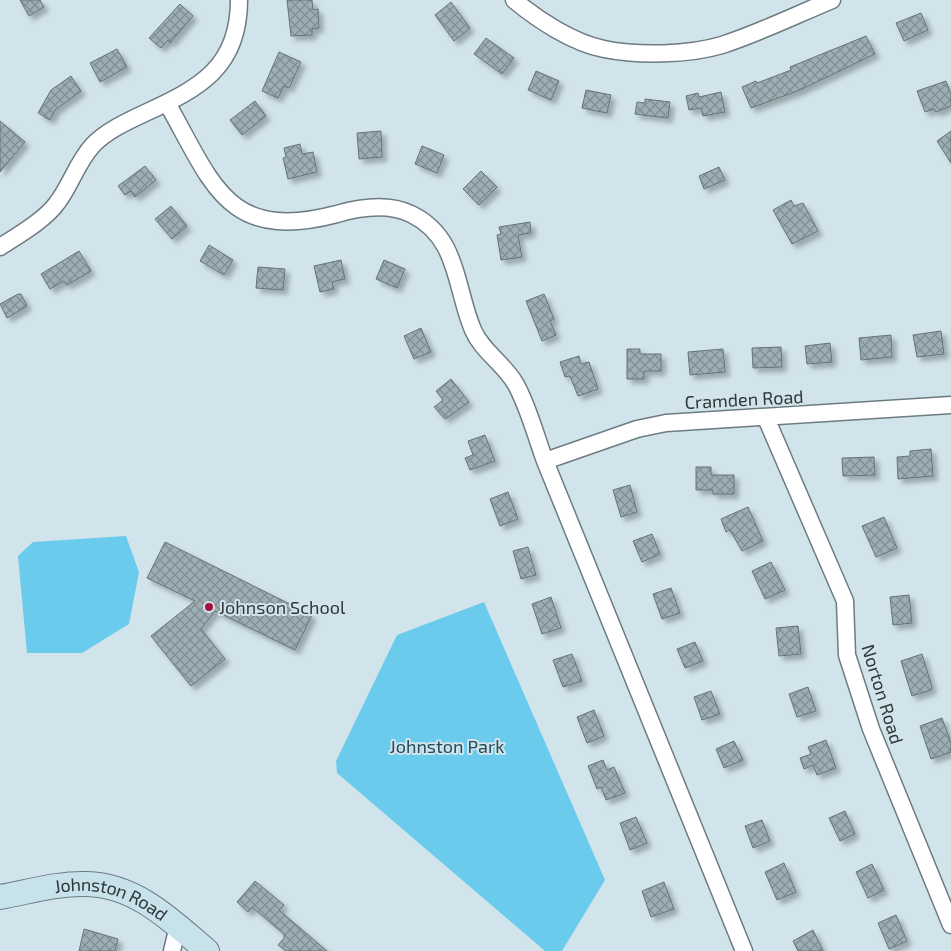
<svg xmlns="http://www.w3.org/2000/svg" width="951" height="951" font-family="'Exo 2',sans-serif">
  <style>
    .park { fill: #6bcbec }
    .building { fill: url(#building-cross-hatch); stroke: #647379; filter: url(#shadow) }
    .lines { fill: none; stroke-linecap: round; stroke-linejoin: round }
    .street-casing { stroke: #6c7c82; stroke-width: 19 }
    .secondary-casing { stroke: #6c7c82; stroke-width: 26 }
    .street { stroke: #fff; stroke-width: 16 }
    .secondary { stroke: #c7e2eb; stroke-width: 24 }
    .poi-dot { fill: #a7103d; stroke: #d2e4eb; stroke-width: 2 }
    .labels { text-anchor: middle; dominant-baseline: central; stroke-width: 4; stroke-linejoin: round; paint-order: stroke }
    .street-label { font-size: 18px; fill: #2f3638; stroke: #d2e4eb }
    .poi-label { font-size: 18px; fill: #2f3638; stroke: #d2e4eb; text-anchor: start }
    .park-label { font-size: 18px; fill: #204b59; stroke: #d2e4eb }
  </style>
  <defs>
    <pattern id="building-cross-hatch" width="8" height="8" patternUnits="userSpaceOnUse" patternTransform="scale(1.25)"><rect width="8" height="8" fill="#9cadb3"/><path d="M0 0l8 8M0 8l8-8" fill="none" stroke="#808e93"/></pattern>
    <filter id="shadow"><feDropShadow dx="4.5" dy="4.5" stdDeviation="2.5" flood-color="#0004"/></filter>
  </defs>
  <rect width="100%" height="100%" fill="#d2e4eb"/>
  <path class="park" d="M 126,536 L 139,572 L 129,624 L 82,653 L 27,653 L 18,556 L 33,542 Z
    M 484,602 L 605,880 L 562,951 L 545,951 L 337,773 L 336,761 L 397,635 Z"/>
  <path class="building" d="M 20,0 L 40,0 L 44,7 L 29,16 Z
    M 287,0 L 312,0 L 313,10 L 318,9 L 319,28 L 312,29 L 312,35 L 291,36 Z
    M 451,2 L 470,28 L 454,41 L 435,15 Z
    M 180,4 L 193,16 L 170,43 L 168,40 L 161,48 L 149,38 Z
    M 921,13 L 928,30 L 904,41 L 896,23 Z
    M 866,36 L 875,54 L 800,90 L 751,108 L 742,87 L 756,81 L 757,83 L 791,70 L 790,67 Z
    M 486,38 L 514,58 L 502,74 L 474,54 Z
    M 117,49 L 127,67 L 100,82 L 90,63 Z
    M 279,52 L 301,62 L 289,88 L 284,86 L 278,98 L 262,91 Z
    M 536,71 L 559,81 L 551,100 L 528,90 Z
    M 71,76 L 81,91 L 55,110 L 50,120 L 38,113 L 51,90 Z
    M 946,81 L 951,95 L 951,106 L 936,112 L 934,109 L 925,112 L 917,91 Z
    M 586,90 L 611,95 L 607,113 L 582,108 Z
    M 721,92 L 725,112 L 703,116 L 701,108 L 689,110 L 686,96 L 698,93 L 699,97 Z
    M 645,99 L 670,102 L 668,118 L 635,114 L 637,102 L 645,103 Z
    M 255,101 L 266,116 L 242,135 L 230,120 Z
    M 0,121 L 25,142 L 0,172 Z
    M 381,131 L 382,157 L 359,159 L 357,133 Z
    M 951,131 L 951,163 L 937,141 Z
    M 300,144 L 302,154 L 313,152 L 317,172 L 288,179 L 283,158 L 286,157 L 284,148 Z
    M 422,146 L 444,155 L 437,173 L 415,164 Z
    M 145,166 L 156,180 L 135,197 L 131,191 L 125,195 L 118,186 Z
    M 719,167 L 725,180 L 704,189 L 699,176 Z
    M 481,171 L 497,187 L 479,205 L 463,189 Z
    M 791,200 L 794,206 L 803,203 L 818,231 L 792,244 L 773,210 Z
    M 171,206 L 187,226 L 172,239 L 155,219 Z
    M 530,222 L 531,233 L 518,235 L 522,257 L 501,260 L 497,235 L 501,234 L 499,227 Z
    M 209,245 L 233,260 L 224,275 L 200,261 Z
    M 79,251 L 91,271 L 67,285 L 64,281 L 50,289 L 41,274 Z
    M 341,260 L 345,279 L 332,282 L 334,289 L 320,292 L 314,266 Z
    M 384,260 L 405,269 L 397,288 L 376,279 Z
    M 258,267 L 285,269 L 283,290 L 256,288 Z
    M 18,294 L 21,294 L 27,306 L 7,318 L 0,304 Z
    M 544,294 L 554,319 L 550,321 L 556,335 L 542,341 L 526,301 Z
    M 421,328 L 431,352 L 414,359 L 404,336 Z
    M 941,331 L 944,354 L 917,357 L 913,335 Z
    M 891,335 L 892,357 L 861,360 L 859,338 Z
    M 830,343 L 832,362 L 807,364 L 805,346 Z
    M 781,347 L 782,367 L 753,368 L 752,348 Z
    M 627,349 L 640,349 L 640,354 L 661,354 L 661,371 L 644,371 L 644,379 L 627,379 Z
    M 723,349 L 725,372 L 690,375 L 688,352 Z
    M 579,356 L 581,364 L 589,362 L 598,389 L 578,396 L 570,376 L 565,377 L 560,362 Z
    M 451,379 L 469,402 L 445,419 L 434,407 L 443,400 L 436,391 Z
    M 485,435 L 495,461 L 470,470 L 465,458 L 473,455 L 468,441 Z
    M 931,449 L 933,476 L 898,479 L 897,457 L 910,456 L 910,451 Z
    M 874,457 L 875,475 L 843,476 L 842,458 Z
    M 696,467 L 711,467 L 711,475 L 734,475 L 734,494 L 713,494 L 713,490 L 696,490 Z
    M 630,485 L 637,512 L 621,517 L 613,490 Z
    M 508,492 L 518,519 L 500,526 L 490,499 Z
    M 748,507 L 763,541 L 742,551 L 730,530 L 726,532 L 721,519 Z
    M 884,517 L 897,548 L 876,557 L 862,526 Z
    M 652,534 L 660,554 L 642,562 L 633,541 Z
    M 165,542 L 312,615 L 295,650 L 215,611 L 201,629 L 225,659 L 191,686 L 151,636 L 195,601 L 147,578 Z
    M 528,547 L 536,575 L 521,579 L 513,551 Z
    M 771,562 L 785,590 L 765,599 L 752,571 Z
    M 671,588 L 680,613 L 662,619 L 653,594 Z
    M 909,595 L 912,623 L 893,625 L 890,597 Z
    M 551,597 L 561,628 L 542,634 L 532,604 Z
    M 798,626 L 801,654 L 779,656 L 776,628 Z
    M 695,642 L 703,661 L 685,668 L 677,649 Z
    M 572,654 L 582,681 L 563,687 L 553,660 Z
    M 922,654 L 932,687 L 931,690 L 912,696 L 901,661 Z
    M 808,687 L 816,711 L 797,717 L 789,694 Z
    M 711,691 L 720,714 L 702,720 L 694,697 Z
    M 594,710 L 604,736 L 587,743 L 577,717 Z
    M 942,718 L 951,743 L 951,752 L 931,759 L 920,726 Z
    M 826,740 L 836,768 L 817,775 L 813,765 L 804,769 L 800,758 L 811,754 L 808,747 Z
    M 734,741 L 743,760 L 724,768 L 716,749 Z
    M 603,760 L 607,770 L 614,767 L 625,793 L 606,800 L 601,787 L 597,789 L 588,766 Z
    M 845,811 L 855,834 L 840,841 L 829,818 Z
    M 636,817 L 647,843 L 630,850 L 620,823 Z
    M 762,820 L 770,841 L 753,848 L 745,826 Z
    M 784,863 L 796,892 L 777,900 L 765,872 Z
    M 872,864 L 884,890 L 868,898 L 856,872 Z
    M 255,881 L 284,905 L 279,910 L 327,951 L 286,951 L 278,945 L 284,938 L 284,934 L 252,907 L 248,912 L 237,902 Z
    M 664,882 L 674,909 L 651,917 L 642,891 Z
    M 896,915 L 907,941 L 889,949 L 878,923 Z
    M 84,929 L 118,939 L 115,951 L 79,951 Z
    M 813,930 L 823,951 L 798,951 L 793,941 Z"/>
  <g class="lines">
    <defs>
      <path id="street" d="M 514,0 C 538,20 573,43 604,49 C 638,56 689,55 722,45 C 759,33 796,15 832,0
        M 167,103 C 213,184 227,243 337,214 C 361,207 388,203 411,214 C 459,237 455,288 473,330 C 482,351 504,364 515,383 C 528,405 536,437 545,461 L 744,951
        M 0,247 C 17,236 45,220 57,203 C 71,185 77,162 93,145 C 106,131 128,121 145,113 C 200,88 239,67 239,0
        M 766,418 L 845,601 L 847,655 L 871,729 L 951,925
        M 545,461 L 637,429 L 666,423 L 951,405
        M 172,951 L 178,926"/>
      <g id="secondary">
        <path id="s1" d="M 0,897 C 28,892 58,883 87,884 C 136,885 172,921 207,951"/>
      </g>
    </defs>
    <use href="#street" class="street-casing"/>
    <use href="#secondary" class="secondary-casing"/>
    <use href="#street" class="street"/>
    <use href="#secondary" class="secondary"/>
  </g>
  <circle class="poi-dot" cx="209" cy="607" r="5"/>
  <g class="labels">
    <g class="street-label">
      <text transform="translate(744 399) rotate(-3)">Cramden Road</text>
      <text transform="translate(883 694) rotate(73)">Norton Road</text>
      <text stroke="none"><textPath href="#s1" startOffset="115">Johnston Road</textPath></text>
    </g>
    <g class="poi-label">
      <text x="219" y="607">Johnson School</text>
    </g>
    <g class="park-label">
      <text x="447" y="746">Johnston Park</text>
    </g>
  </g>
</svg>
